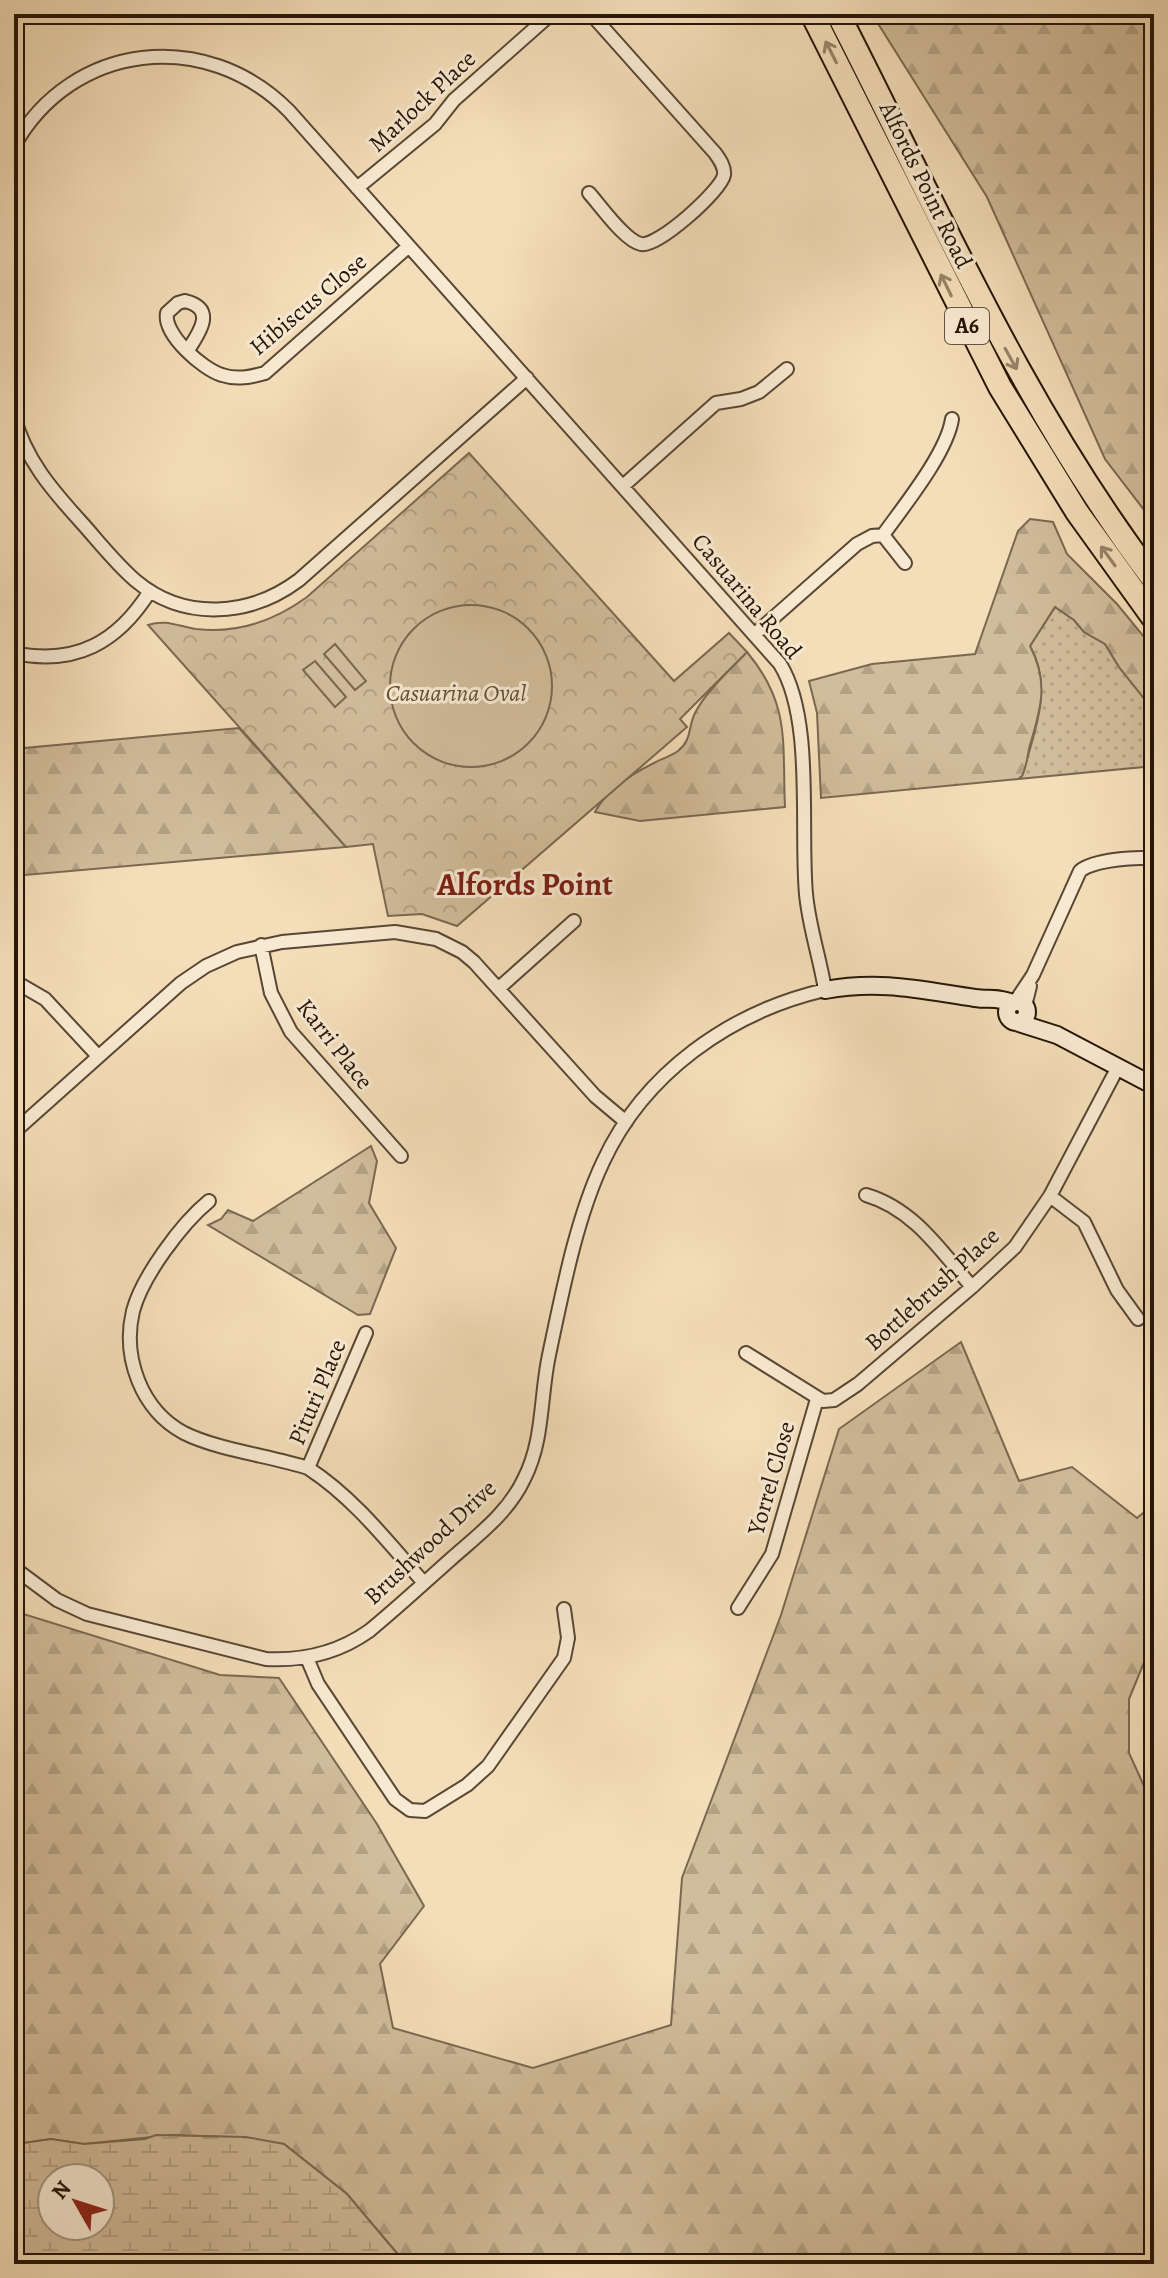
<svg xmlns="http://www.w3.org/2000/svg" width="1168" height="2278" font-family="Alegreya,serif">
  <style>
    .grass { fill: url(#grass-dots); stroke: #7b6851; stroke-width: 2 }
    .forest { fill: url(#forest-firs); stroke: #7b6851; stroke-width: 2 }
    .wetland { fill: url(#wetland-marsh); stroke: #7b6851; stroke-width: 2; fill-rule: evenodd }
    .park { fill: url(#park-crowns); stroke: #7b6851; stroke-width: 2 }
    .pitch { fill: #d1bc9b; stroke: #7b6851; stroke-width: 2 }
    .lines { fill: none; stroke-linecap: round; stroke-linejoin: round }
    .street-casing { stroke: #594734; stroke-width: 16 }
    .secondary-casing { stroke: #251507; stroke-width: 20 }
    .highway-casing { stroke: #251507; stroke-width: 26 }
    .street { stroke: #f8ead2; stroke-width: 12 }
    .secondary { stroke: #f8ead2; stroke-width: 16 }
    .highway { stroke: #f4deb9; stroke-width: 22 }
    .oneway { stroke: #978469 }
    .labels { text-anchor: middle; dominant-baseline: central; stroke-width: 6; stroke-linejoin: round; paint-order: stroke }
    .shield { fill: #f8ead2; stroke: #645544; stroke-width: 2 }
    .shield-label { font-size: 22px; font-weight: bold; fill: #251507 }
    .street-label { font-size: 24px; fill: #251507; stroke: #f8ead2 }
    .park-label { font-size: 24px; font-style: italic; fill: #614f3b; stroke: #f8ead2 }
    .district-label { font-size: 32px; font-weight: bold; fill: #7a1f14; stroke: #f8ead2 }
  </style>
  <defs>
    <pattern id="grass-dots" width="8" height="8" patternUnits="userSpaceOnUse" patternTransform="scale(2)"><rect width="8" height="8" fill="#d1bc9b"/><path d="M2 2h.1M6 6h.1" fill="none" stroke="#b3a184" stroke-width="1.8" stroke-linecap="round"/></pattern>
    <pattern id="forest-firs" width="22" height="20" patternUnits="userSpaceOnUse" patternTransform="scale(2)"><rect width="22" height="20" fill="#d1bc9b"/><path d="M5 1l3.5 6h-7zM16 11l3.5 6h-7z" fill="#b3a184"/></pattern>
    <pattern id="wetland-marsh" width="20" height="14" patternUnits="userSpaceOnUse" patternTransform="scale(2)"><rect width="20" height="14" fill="#d1bc9b"/><path d="M1 5h8M5 5V1M11 12h8M15 12V8" fill="none" stroke="#b3a184"/></pattern>
    <pattern id="park-crowns" width="20" height="18" patternUnits="userSpaceOnUse" patternTransform="scale(2)"><rect width="20" height="18" fill="#d1bc9b"/><path d="M2 6a3 3 0 1 1 6 0M12 15a3 3 0 1 1 6 0" fill="none" stroke="#b3a184"/></pattern>
  </defs>
  <rect width="100%" height="100%" fill="#f4deb9"/>
  <filter id="stains"><feTurbulence type="fractalNoise" baseFrequency=".0025" numOctaves="4"/><feColorMatrix values="0 0 0 0 .2 0 0 0 0 .09 0 0 0 0 .02 0 0 0 .5 -.17"/></filter>
  <radialGradient id="worn" r=".72"><stop offset=".6" stop-color="#630" stop-opacity="0"/><stop offset="1" stop-color="#630" stop-opacity=".3"/></radialGradient>
  <path class="grass" d="M 1055,607 L 1074,620 L 1084,632 L 1105,644 L 1119,667 L 1154,711 L 1154,766 L 1018,779 L 1022,776 C 1034,733 1054,688 1030,646 Z"/>
  <path class="forest" d="M 872,14 L 1154,14 L 1154,523 L 1105,459 L 987,197 Z
    M 1030,519 L 1053,522 L 1067,554 L 1117,604 L 1154,649 L 1154,711 L 1119,667 L 1105,644 L 1084,632 L 1074,620 L 1055,607 L 1030,646 C 1049,682 1041,708 1030,745 C 1027,756 1027,766 1022,776 L 1018,779 L 821,798 L 817,713 L 809,681 L 872,664 L 975,654 L 1018,531 Z
    M 747,652 C 791,705 782,742 785,807 L 640,821 L 595,812 C 607,789 633,773 656,762 C 663,758 672,756 678,751 C 692,740 688,727 695,713 C 707,690 729,671 747,652 Z
    M 239,728 L 346,847 L 14,876 L 14,749 Z
    M 371,1146 L 377,1161 L 369,1203 L 396,1248 L 370,1314 L 358,1315 L 208,1225 L 221,1219 L 228,1210 L 253,1221 Z
    M 961,1342 L 1019,1481 L 1072,1467 L 1137,1518 L 1154,1504 L 1154,1638 L 1129,1699 L 1129,1753 L 1154,1808 L 1154,2264 L 406,2264 L 347,2194 L 284,2144 L 229,2137 L 172,2135 L 84,2144 L 51,2139 L 24,2143 L 14,2139 L 14,1611 L 220,1675 L 279,1678 L 377,1824 L 424,1906 L 380,1964 L 393,2028 L 533,2068 L 671,2025 L 682,1878 L 781,1615 L 839,1429 Z"/>
  <path class="wetland" d="M 156,2135 L 246,2137 L 284,2144 L 347,2194 L 406,2264 L 22,2264 L 14,2261 L 14,2139 L 24,2143 L 51,2139 L 84,2144 L 145,2139 ZM 52,2178 L 100,2178 L 100,2226 L 52,2226 Z"/>
  <path class="park" d="M 469,453 L 674,681 L 729,633 L 747,652 L 680,719 L 687,727 L 457,926 L 422,914 L 388,916 L 373,844 L 346,847 L 148,625 C 166,619 177,626 196,629 C 237,634 274,621 307,597 Z"/>
  <path class="pitch" d="M390 686a81 81 0 1 1 162 0a81 81 0 1 1-162 0Z
    M 335,644 L 366,681 L 355,690 L 324,654 Z
    M 315,661 L 346,697 L 335,707 L 303,670 Z"/>
  <g class="lines">
    <defs>
      <path id="street" d="M 14,146 C 72,42 206,27 289,111 L 780,664 C 814,719 800,828 806,894 C 809,927 820,958 825,990 C 730,1012 644,1073 603,1162 C 576,1219 562,1294 549,1355 C 540,1397 544,1440 524,1479 C 508,1513 478,1535 451,1559 C 424,1583 397,1608 369,1631 C 338,1653 304,1661 266,1659 L 87,1614 L 57,1600 L 14,1568
        M 357,188 L 435,124 L 454,100 L 551,14
        M 589,193 C 600,205 625,241 641,244 C 657,248 721,191 724,175 C 725,167 720,160 715,153 L 591,14
        M 188,350 C 199,333 217,309 185,301 L 178,303 L 167,313 C 163,334 202,369 222,375 C 237,380 251,377 265,373 L 409,246
        M 14,416 C 25,459 52,490 82,523 C 99,542 116,564 136,581 C 185,622 251,616 299,580 L 527,378
        M 623,486 L 716,403 L 741,399 L 759,392 L 787,369
        M 883,535 C 903,507 947,453 952,419
        M 883,535 L 905,563
        M 755,634 L 857,544 L 872,536 L 883,535
        M 14,653 C 76,666 118,642 150,591
        M 261,945 L 271,993 L 291,1032 L 401,1156
        M 14,981 L 45,999 L 98,1056
        M 499,988 L 574,921
        M 1015,1002 L 1033,975 L 1080,871 C 1093,860 1138,856 1154,859
        M 1025,1006 L 1030,986
        M 14,1132 L 181,983 L 206,966 L 237,952 L 282,942 L 395,932 L 436,939 L 462,952 L 474,962 L 595,1096 L 626,1122
        M 866,1195 C 914,1209 941,1251 972,1287
        M 1050,1196 L 1084,1222 L 1117,1290 L 1138,1319
        M 209,1201 C 181,1224 142,1277 133,1311 C 122,1357 141,1410 184,1433 C 218,1450 271,1456 308,1468 C 354,1498 388,1542 424,1583
        M 746,1353 L 823,1401 L 834,1400 L 858,1384 L 972,1287 L 1015,1247 L 1050,1196 L 1118,1067
        M 308,1468 L 366,1333
        M 738,1608 L 772,1554 L 817,1399
        M 307,1658 L 318,1684 L 395,1799 L 410,1810 L 425,1811 L 467,1785 L 488,1766 L 564,1658 L 568,1638 L 564,1609"/>
      <path id="secondary" d="M 825,990 C 881,980 920,990 975,998 C 987,1000 1000,997 1012,1003
        M1007 1012a10 10 0 1 1 20 0a10 10 0 1 1-20 0Z
        M 1016,1022 L 1057,1035 L 1154,1086"/>
      <path id="highway" d="M 812,14 L 1000,387 L 1077,512 L 1154,619
        M 838,14 C 937,207 1022,406 1154,580"/>
    </defs>
    <use href="#street" class="street-casing"/>
    <use href="#secondary" class="secondary-casing"/>
    <use href="#highway" class="highway-casing"/>
    <use href="#street" class="street"/>
    <use href="#secondary" class="secondary"/>
    <use href="#highway" class="highway"/>
  </g>
  <defs><path id="oneway-shaft" d="M-6 0H5M1.5-3L5.5 0L1.5 3" fill="none" stroke-width="1.6" stroke-linecap="round" stroke-linejoin="round" transform="scale(2)"/></defs>
  <g class="oneway">
    <use href="#oneway-shaft" transform="translate(831 52) rotate(-117)"/>
    <use href="#oneway-shaft" transform="translate(946 285) rotate(-116)"/>
    <use href="#oneway-shaft" transform="translate(1011 359) rotate(61)"/>
    <use href="#oneway-shaft" transform="translate(1108 556) rotate(-126)"/>
  </g>
  <g class="labels">
    <rect class="shield" x="945" y="308" width="44" height="36" rx="6"/>
    <g class="shield-label">
      <text x="967" y="326">A6</text>
    </g>
    <g class="street-label">
      <text transform="translate(422 101) rotate(-43)">Marlock Place</text>
      <text transform="translate(926 185) rotate(64)">Alfords Point Road</text>
      <text transform="translate(308 304) rotate(-40)">Hibiscus Close</text>
      <text transform="translate(747 596) rotate(50)">Casuarina Road</text>
      <text transform="translate(335 1044) rotate(52)">Karri Place</text>
      <text transform="translate(932 1289) rotate(-42)">Bottlebrush Place</text>
      <text transform="translate(317 1392) rotate(-67)">Pituri Place</text>
      <text transform="translate(771 1478) rotate(-74)">Yorrel Close</text>
      <text transform="translate(430 1542) rotate(-43)">Brushwood Drive</text>
    </g>
    <g class="park-label">
      <text x="456" y="693">Casuarina Oval</text>
    </g>
    <g class="district-label">
      <text x="525" y="884">Alfords Point</text>
    </g>
  </g>
  <rect width="1168" height="2278" fill="none" stroke="#f4deb9" stroke-width="48"/>
  <rect x="16" y="16" width="1136" height="2246" fill="none" stroke="#251507" stroke-width="4"/>
  <rect x="24" y="24" width="1120" height="2230" fill="none" stroke="#251507" stroke-width="2"/>
  <g transform="translate(76 2202) rotate(309)"><circle r="38" fill="#f8ead2" stroke="#a49581" stroke-width="2"/>
  <path d="M0-6L14 30L0 20L-14 30Z" fill="#8f2418"/>
  <text y="-12" font-size="22" font-weight="bold" text-anchor="middle" fill="#251507">N</text>
  </g>
  <rect width="100%" height="100%" filter="url(#stains)"/>
  <rect width="100%" height="100%" fill="url(#worn)"/>
</svg>
